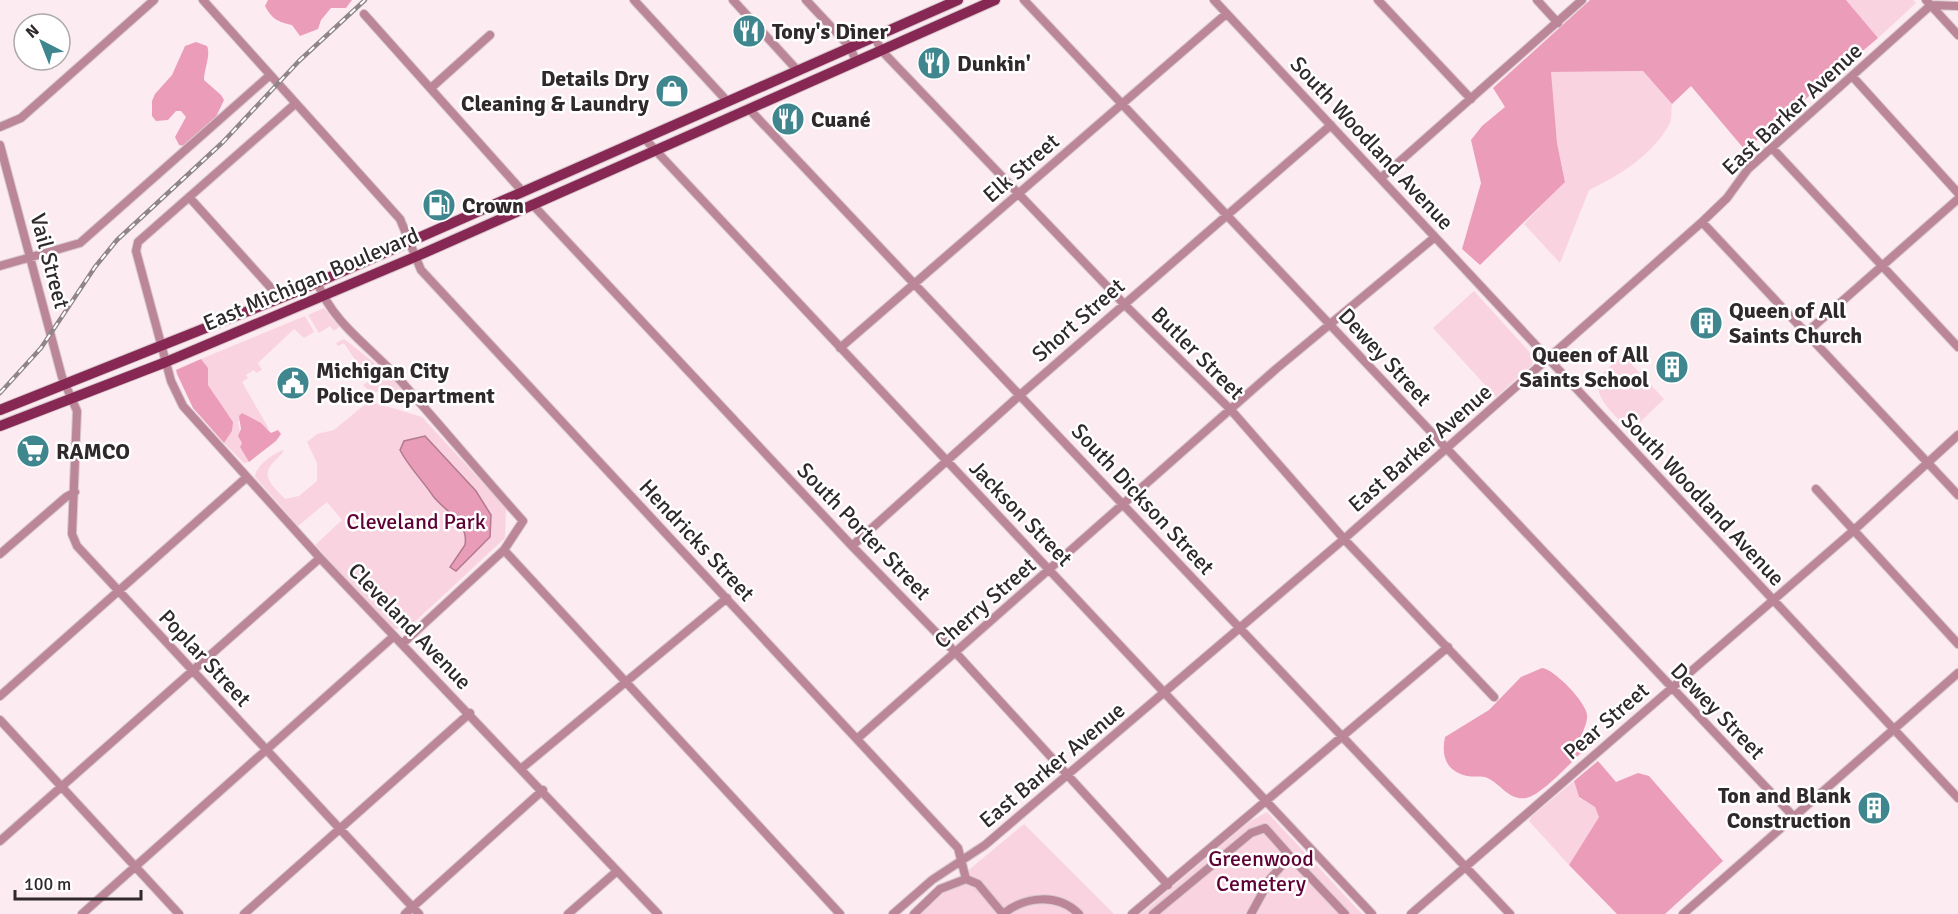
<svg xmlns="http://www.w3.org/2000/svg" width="1958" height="914" font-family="Signika,sans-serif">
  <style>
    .green { fill: #fad3e0 }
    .forest { fill: #ea9cb8 }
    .water { fill: #e99cb8; stroke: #b17a8e; stroke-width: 1.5 }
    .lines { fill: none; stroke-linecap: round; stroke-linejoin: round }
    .minor-casing { stroke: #d7c8cd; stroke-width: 10 }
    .major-casing { stroke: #d7c8cd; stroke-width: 12 }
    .minor { stroke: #bc8699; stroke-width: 8 }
    .major { stroke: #862853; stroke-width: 10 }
    .rail-casing { stroke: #908588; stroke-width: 4.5 }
    .rail { stroke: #fff; stroke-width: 2; stroke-dasharray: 7; stroke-linecap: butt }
    .labels { text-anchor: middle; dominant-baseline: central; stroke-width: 5; stroke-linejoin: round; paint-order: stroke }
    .poi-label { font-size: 22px; font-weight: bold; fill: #2f292b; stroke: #fff; text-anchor: start }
    .street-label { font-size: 22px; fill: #2f292b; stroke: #fff }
    .park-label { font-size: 22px; fill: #5f0134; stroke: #fff }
  </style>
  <rect width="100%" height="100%" fill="#fcebf0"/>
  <path class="green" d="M 1846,0 L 1913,0 L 1916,3 L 1878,38 Z
    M 1643,71 L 1672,104 C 1671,110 1672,118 1670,123 C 1654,154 1619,176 1589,190 L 1560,263 L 1524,224 L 1565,181 L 1557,143 L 1550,72 Z
    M 1474,291 L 1534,357 L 1532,365 L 1496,397 L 1433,328 Z
    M 324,308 L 339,327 L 334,331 L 330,326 L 319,333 L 308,315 Z
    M 305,316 L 314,332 L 304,338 L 294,329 L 258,363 L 262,370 L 256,373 L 254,370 L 246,375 L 248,378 L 242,382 L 269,429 L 238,421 L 242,443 L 240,447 L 249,462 L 244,463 L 224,443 L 232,431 L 230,417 C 220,409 217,395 208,385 L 208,368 L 201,359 Z
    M 344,339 L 394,378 L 411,400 L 368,390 L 363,385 L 369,381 L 344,343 L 338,346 L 336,343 Z
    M 1623,355 L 1664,399 L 1631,431 C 1619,419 1587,394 1602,375 C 1607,368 1617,361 1623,355 Z
    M 369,401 L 422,417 L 506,508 L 505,538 L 407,629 L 393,629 L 315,545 L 342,520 L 327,502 L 298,526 L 255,477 C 256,465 274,453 284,450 C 282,455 276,459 272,464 C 260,477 275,488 285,499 L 299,496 L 317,481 L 317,463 L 307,442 L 317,434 L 334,430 Z
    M 1574,781 L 1579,798 L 1595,807 L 1599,817 L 1569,865 L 1529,821 L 1532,816 Z
    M 1267,812 L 1362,914 L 1141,914 L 1249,822 Z
    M 1024,824 L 1114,914 L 908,914 L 940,885 L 964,874 Z"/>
  <path class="forest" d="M 268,0 L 352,0 L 346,8 L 331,8 L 321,20 L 318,29 L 300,36 L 292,25 C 278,22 272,19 265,6 Z
    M 1590,0 L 1846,0 L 1878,38 L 1745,150 L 1691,86 L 1672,104 L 1643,71 L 1551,72 L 1557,143 L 1565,182 L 1480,265 L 1462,249 L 1481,183 L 1471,140 L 1482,126 L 1505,107 L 1493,88 Z
    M 196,42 L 207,46 C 211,55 204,69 204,80 L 221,95 L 224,100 L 216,117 L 185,146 L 179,145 L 175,137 L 186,117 L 181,111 L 176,111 L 168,120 L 156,121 L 152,116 L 152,101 L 155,94 L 172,75 L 185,46 Z
    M 201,359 L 208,368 L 208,385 L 233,422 L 232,431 L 224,443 L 193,408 L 177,374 L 176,370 Z
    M 242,413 L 261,423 L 271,433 L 278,430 L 281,434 L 276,441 L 249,462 L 240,447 L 242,443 L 238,436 L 241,429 L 239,416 Z
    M 1542,668 C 1554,669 1586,702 1587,715 C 1588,723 1581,735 1578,743 L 1583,751 C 1570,763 1542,795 1526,798 C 1508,801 1500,782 1485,777 C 1479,776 1473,777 1467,776 C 1446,771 1441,756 1445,737 L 1489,710 L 1521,677 Z
    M 1598,761 L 1616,782 L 1638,773 L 1649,776 L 1723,861 L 1665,914 L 1617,914 L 1569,865 L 1599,817 L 1595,807 L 1579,797 L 1574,781 Z"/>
  <path class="water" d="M 425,436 L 476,491 L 491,515 L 490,537 L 456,571 L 450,567 L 465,545 C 469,521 445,512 433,496 C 423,481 408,466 400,450 L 404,441 Z"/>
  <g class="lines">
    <defs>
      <path id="minor" d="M 203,0 L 400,219 L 421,270 L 958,848 L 966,879
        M 634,0 L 727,101
        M 733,0 L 798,71
        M 806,0 L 850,47 L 856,61
        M 1024,0 L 1794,817
        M 1214,0 L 1958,798
        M 1378,0 L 1471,99
        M 1537,0 L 1558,23
        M 1926,0 L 1958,35
        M 364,14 L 523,192
        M 875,37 L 881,50 L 1124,304 L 1231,410 L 1344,539 L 1494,697
        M 1852,76 L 1958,193
        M 431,88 L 490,35
        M 295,104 L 138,242 L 136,251 L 171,381 L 183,406 L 320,558 L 658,914
        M 749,109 L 1510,914
        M 0,127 L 21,118 L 154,0
        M 644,138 L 1372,914
        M 0,145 L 62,377 L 77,411 L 72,534 L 77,546 L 419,914
        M 1772,148 L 1958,347
        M 1381,178 L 1582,0
        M 189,197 L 280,298
        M 532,204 L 852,546 L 956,653 L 1168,885
        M 1702,222 L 1958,495
        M 0,266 L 80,243 L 269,76
        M 317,282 C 334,325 370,346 399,379 C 441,426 481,474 523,521 L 504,550 L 402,644
        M 1806,333 L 1958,199
        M 840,348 L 1226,14
        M 1816,489 L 1958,644
        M 852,546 L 1020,395 L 1331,125
        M 504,550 L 840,914
        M 0,554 L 66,497 L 75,492
        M 0,696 L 247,477
        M 0,720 L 179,914
        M 858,738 L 1276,369 L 1435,237
        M 522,768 L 727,598
        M 0,841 L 320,558
        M 1290,856 L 1345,914
        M 82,914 L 394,636
        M 244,914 L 470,713
        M 405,914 L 543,790
        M 568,914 L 617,871
        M 893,914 L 932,880 L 985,845 L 1344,539 L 1702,222 L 1727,198 L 1748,169 L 1931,5 L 1958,6
        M 914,914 L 940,889 L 966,879 L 978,884 L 1003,914
        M 1003,914 C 1025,896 1058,893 1079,914
        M 1132,914 L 1448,647
        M 1153,914 L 1251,833 L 1265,828 L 1290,856 L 1270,879 L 1251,914
        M 1411,914 L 1853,531 L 1958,435
        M 1683,914 L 1958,673"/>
      <path id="major" d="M 0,410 L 298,291 L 958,0
        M 0,426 L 166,362 L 415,257 L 995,0"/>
    </defs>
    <use href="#minor" class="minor-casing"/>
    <use href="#major" class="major-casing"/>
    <use href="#minor" class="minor"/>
    <use href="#major" class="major"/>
    <defs>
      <path id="rail" d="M 0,393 L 41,348 L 95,267 L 117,240 L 223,142 L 299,61 L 365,0"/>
    </defs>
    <use href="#rail" class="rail-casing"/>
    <use href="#rail" class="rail"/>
  </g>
  <defs>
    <symbol id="restaurant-disc" viewBox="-11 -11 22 22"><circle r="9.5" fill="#3f868f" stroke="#fff"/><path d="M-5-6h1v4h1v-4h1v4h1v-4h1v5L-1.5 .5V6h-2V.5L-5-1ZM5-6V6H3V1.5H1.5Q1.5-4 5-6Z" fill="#fff"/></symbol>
    <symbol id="shop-disc" viewBox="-11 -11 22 22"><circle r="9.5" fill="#3f868f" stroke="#fff"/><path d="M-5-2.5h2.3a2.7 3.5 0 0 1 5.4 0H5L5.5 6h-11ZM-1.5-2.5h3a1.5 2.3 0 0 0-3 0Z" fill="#fff"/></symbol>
    <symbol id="fuel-disc" viewBox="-11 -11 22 22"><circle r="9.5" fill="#3f868f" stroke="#fff"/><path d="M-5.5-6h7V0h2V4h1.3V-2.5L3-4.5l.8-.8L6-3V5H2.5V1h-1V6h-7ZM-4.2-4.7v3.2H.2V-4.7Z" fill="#fff"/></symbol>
    <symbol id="building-disc" viewBox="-11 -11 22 22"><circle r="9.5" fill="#3f868f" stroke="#fff"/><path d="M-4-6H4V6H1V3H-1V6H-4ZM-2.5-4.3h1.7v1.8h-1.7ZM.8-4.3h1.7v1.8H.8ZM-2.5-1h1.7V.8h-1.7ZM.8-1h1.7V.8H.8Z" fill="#fff"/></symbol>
    <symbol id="civic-disc" viewBox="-11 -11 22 22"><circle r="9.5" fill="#3f868f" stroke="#fff"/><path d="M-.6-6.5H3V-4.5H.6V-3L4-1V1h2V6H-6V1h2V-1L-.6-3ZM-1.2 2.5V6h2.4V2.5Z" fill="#fff"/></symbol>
    <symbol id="supermarket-disc" viewBox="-11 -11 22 22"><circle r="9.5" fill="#3f868f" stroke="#fff"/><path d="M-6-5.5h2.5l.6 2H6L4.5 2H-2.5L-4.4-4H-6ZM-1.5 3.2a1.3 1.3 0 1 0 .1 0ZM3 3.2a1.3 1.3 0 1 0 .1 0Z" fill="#fff"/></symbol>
  </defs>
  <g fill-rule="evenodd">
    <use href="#restaurant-disc" x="730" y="12" width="38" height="38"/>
    <use href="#restaurant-disc" x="915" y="44" width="38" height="38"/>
    <use href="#shop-disc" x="653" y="72" width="38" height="38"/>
    <use href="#restaurant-disc" x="769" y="100" width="38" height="38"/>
    <use href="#fuel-disc" x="420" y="186" width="38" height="38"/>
    <use href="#building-disc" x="1687" y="304" width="38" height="38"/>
    <use href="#building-disc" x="1653" y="348" width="38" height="38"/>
    <use href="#civic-disc" x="274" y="364" width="38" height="38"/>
    <use href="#supermarket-disc" x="14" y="432" width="38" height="38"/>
    <use href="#building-disc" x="1855" y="789" width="38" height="38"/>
  </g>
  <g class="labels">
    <g class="poi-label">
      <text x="772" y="31">Tony's Diner</text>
      <text x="957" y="63">Dunkin'</text>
      <text x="649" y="78" text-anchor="end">Details Dry<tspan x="649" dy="25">Cleaning &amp; Laundry</tspan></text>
      <text x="811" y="119">Cuané</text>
      <text x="462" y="205">Crown</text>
      <text x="1729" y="310">Queen of All<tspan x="1729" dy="25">Saints Church</tspan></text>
      <text x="1649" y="354" text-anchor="end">Queen of All<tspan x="1649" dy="25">Saints School</tspan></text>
      <text x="316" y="370">Michigan City<tspan x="316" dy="25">Police Department</tspan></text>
      <text x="56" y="451">RAMCO</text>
      <text x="1851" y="795" text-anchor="end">Ton and Blank<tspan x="1851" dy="25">Construction</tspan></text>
    </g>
    <g class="street-label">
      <text transform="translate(1792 109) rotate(-43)">East Barker Avenue</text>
      <text transform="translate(1372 143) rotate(47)">South Woodland Avenue</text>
      <text transform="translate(1021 168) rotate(-41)">Elk Street</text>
      <text transform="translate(50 261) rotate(75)">Vail Street</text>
      <text transform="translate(311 279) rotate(-23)">East Michigan Boulevard</text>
      <text transform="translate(1078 320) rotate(-41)">Short Street</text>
      <text transform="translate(1198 353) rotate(45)">Butler Street</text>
      <text transform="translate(1385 357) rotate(47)">Dewey Street</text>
      <text transform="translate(1420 448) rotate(-41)">East Barker Avenue</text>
      <text transform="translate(1143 499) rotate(47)">South Dickson Street</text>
      <text transform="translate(1703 499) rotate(47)">South Woodland Avenue</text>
      <text transform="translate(1021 513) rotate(46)">Jackson Street</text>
      <text transform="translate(864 531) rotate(46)">South Porter Street</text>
      <text transform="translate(697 540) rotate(47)">Hendricks Street</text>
      <text transform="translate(985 603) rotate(-41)">Cherry Street</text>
      <text transform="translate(410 626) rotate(46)">Cleveland Avenue</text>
      <text transform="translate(205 658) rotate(47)">Poplar Street</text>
      <text transform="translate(1718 711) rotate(46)">Dewey Street</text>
      <text transform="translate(1606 721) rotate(-41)">Pear Street</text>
      <text transform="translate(1052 765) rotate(-40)">East Barker Avenue</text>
    </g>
    <g class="park-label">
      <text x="416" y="521">Cleveland Park</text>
      <text x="1261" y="858">Greenwood<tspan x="1261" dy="25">Cemetery</tspan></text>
    </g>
  </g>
  <g transform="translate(42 42) rotate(318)"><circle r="28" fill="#ffffff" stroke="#aca9aa" stroke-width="1.5"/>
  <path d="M0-4.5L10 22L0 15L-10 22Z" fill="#3f868f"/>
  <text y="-9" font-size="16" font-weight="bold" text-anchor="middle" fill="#2f292b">N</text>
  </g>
  <path d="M15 890v9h126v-9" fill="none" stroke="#2f292b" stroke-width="3"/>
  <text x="24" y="890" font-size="18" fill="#2f292b" stroke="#ffffff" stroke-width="4.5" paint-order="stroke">100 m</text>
</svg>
